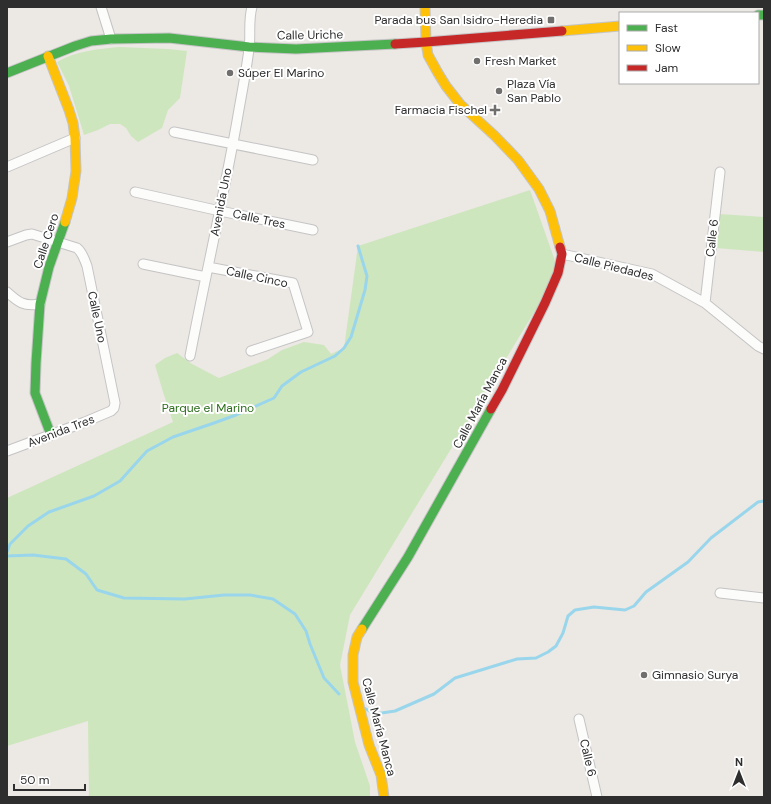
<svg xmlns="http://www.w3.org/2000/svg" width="771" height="804" font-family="'DM Sans',sans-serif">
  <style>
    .green { fill: #cee6be }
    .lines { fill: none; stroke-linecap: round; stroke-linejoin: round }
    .stream { stroke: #99d6ec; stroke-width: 3 }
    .street-casing { stroke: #c5c4c5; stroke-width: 11 }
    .fast-casing { stroke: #c5c4c5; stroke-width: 11 }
    .slow-casing { stroke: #c5c4c5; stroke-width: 11 }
    .jam-casing { stroke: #c5c4c5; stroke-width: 11 }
    .street { stroke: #fcfcfb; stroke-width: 9 }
    .fast { stroke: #4caf50; stroke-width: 9 }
    .slow { stroke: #ffc107; stroke-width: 9 }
    .jam { stroke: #c62828; stroke-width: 9 }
    .poi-dot { fill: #706f6e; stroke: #fff; stroke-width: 1.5 }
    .labels { text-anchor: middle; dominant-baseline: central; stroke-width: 4; stroke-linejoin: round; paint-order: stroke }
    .poi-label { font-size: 12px; fill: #2e2e2e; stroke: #fff; text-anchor: start }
    .street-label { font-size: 12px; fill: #2e2e2e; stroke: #fff }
    .park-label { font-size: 12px; fill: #2c6e1b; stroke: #fff }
  </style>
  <rect width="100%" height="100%" fill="#ece8e4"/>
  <path class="green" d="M 119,47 L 168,49 L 187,51 L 180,98 L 168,110 L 162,128 L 138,142 L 131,136 L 126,128 L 120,124 L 110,124 L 98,130 L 84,135 L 69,86 L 57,62 C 76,51 97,49 119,47 Z
    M 530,190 L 554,258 L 558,273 L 350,615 L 340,665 L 355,742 L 370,786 L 370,797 L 89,797 L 88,721 L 7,746 L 7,498 L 173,422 L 163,392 L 155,365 L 165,358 L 177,353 L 192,364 L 219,378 L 268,359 L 282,350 L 304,342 L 324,345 L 331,354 L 344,348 L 358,246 Z
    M 719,214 L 764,217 L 764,252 L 716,248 Z"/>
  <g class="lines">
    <path class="stream" d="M 7,552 L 10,544 L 28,526 L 49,512 L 94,496 L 120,481 L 147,451 L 173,437 L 214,423 L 236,415 L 274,398 L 282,386 L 301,372 L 335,356 L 344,348 L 351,337 L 365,290 L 367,276 L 358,246
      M 7,556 L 33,555 L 66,559 L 86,574 L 97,590 L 124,598 L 185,599 L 224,595 L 250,595 L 273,599 L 295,614 L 306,631 L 310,644 L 324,678 L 339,694
      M 364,708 L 375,714 L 395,711 L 434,694 L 455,678 L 517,659 L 536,658 L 548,652 L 556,646 L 563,633 L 568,616 L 575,610 L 594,607 L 625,610 L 634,606 L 646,592 L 688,562 L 711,538 L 758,502 L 764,501"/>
    <defs>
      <path id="street" d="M 101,7 L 111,39
        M 174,132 L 313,160
        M 7,167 L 75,138
        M 135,192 L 220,211 L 313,230
        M 7,242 L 26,235 L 32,234 L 77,248 C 83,253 84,259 87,266 L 115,403 L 114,408 L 111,411 L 85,422 L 7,451
        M 562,254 L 652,274 L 705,303 L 758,346 L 764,349
        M 143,264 L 206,277
        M 208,267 L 293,283 L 308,332 L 251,351
        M 7,292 C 18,302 24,307 40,304
        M 705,303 L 720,172
        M 190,356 C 205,278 223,200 237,121 C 241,97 246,73 249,49 C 251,35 248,21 252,7
        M 720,593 L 764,598
        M 579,719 L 597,797"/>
      <path id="fast" d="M 758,15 L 764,15
        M 7,73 L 75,46 L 91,41 L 111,39 L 169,38 L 249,47 L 296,49 L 395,44
        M 51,435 L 35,393 L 36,363 L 40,304 L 49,267 L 65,222
        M 362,629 L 408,557 L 491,409"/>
      <path id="slow" d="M 425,7 L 426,42 L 428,55 L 438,73 L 446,86 L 460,104 L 495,136 L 518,160 L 539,189 L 550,211 L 560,247
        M 562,31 L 620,26
        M 48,56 L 69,110 L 73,123 L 75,138 L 76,171 L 72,198 L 65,222
        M 362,629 L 357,637 L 353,655 L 353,682 L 369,745 L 381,775 L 384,797"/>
      <path id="jam" d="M 395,44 L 426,42 L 562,31
        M 491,409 L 502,390 L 545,303 L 558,273 L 562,254 L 560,247"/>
    </defs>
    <use href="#street" class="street-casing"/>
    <use href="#fast" class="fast-casing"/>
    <use href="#slow" class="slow-casing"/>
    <use href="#jam" class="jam-casing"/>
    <use href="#street" class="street"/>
    <use href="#fast" class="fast"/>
    <use href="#slow" class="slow"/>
    <use href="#jam" class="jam"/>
  </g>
  <g class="poi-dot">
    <rect x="547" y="16" width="8" height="8" rx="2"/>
    <circle cx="477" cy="61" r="4"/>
    <circle cx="230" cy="73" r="4"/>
    <circle cx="499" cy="91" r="4"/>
    <path d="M493 104h4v4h4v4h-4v4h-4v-4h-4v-4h4z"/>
    <circle cx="644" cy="675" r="4"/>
  </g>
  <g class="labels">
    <g class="poi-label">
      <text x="543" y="20" text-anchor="end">Parada bus San Isidro-Heredia</text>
      <text x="485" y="61">Fresh Market</text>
      <text x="238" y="73">Súper El Marino</text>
      <text x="507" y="84">Plaza Vía<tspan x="507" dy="14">San Pablo</tspan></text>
      <text x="487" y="110" text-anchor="end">Farmacia Fischel</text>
      <text x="652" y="675">Gimnasio Surya</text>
    </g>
    <g class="street-label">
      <text transform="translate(310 35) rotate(-1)">Calle Uriche</text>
      <text transform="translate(221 202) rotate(-79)">Avenida Uno</text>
      <text transform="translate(259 219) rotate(12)">Calle Tres</text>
      <text transform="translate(712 238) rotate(-84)">Calle 6</text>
      <text transform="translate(46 241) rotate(-72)">Calle Cero</text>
      <text transform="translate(614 267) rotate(14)">Calle Piedades</text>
      <text transform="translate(257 277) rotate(12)">Calle Cinco</text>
      <text transform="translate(97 317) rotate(78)">Calle Uno</text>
      <text transform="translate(480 403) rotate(-62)">Calle María Manca</text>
      <text transform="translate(61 431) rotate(-21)">Avenida Tres</text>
      <text transform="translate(379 727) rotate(75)">Calle María Manca</text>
      <text transform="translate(588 758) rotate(77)">Calle 6</text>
    </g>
    <g class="park-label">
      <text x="208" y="408">Parque el Marino</text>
    </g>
  </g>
  <rect width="771" height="804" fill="none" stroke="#2e2e2e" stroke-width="16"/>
  <rect x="619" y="12" width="140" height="72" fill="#ffffff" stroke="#ababab"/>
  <rect x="627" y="25" width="20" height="6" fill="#4caf50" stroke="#ababab"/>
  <text x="655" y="32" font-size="12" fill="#2e2e2e">Fast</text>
  <rect x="627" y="45" width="20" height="6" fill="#ffc107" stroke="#ababab"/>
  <text x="655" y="52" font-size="12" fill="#2e2e2e">Slow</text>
  <rect x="627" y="65" width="20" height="6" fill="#c62828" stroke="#ababab"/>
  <text x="655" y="72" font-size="12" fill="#2e2e2e">Jam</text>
  <g transform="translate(739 772)" stroke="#ffffff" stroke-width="3" paint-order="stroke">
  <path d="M0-3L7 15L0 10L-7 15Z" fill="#2e2e2e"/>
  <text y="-6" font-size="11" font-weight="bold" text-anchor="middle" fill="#2e2e2e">N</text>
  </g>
  <path d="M14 784v6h71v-6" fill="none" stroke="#2e2e2e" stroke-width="2"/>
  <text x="20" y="784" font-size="12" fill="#2e2e2e" stroke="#ffffff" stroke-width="3" paint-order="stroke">50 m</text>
</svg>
